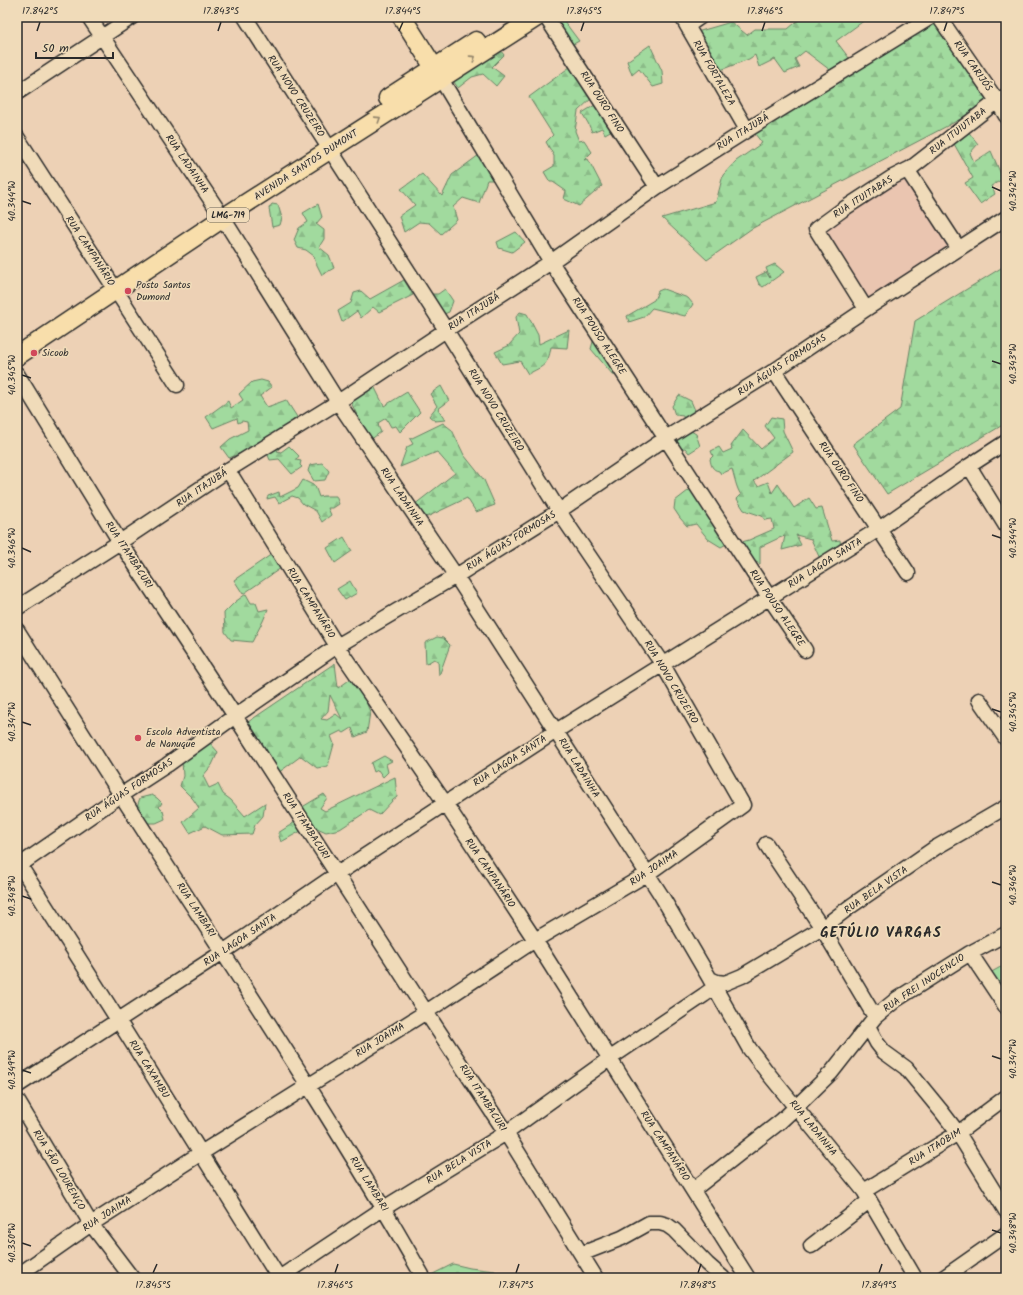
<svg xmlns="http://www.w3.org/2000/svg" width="1023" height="1295" font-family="Kalam,sans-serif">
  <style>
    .built { fill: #eac5b0 }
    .forest { fill: url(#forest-firs); stroke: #668264; fill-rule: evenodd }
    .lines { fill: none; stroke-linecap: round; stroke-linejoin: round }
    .minor-casing { stroke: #2b2b2b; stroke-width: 17 }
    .major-casing { stroke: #2b2b2b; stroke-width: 21 }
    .minor { stroke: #f0dbb9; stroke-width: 14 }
    .major { stroke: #f8deab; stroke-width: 18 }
    .oneway { stroke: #92846b }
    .ticks { fill: none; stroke: #2b2b2b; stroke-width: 1.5 }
    .poi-dot { fill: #d1495b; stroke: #f0dbb9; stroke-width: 1.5 }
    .labels { text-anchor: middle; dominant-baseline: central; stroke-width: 3.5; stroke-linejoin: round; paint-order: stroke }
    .shield { fill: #f0dbb9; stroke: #666056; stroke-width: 1 }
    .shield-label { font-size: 9px; font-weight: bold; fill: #2b2b2b }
    .street-label { font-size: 10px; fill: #2b2b2b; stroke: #f0dbb9 }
    .poi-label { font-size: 10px; fill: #2b2b2b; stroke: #f0dbb9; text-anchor: start }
    .district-label { font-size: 14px; font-weight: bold; letter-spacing: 1px; fill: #2b2b2b; stroke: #f0dbb9 }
    .neatline { fill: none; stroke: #2b2b2b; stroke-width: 1.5 }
    .ticks-label { font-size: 10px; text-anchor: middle; fill: #2b2b2b }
  </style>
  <defs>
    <pattern id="forest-firs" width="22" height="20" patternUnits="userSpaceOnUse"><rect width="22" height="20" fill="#a1da9e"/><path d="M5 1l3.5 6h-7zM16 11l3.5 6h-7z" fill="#8bbb88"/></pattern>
  </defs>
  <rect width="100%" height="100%" fill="#edd1b5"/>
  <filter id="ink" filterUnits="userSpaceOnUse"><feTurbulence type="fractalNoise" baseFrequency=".025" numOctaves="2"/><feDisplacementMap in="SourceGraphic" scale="8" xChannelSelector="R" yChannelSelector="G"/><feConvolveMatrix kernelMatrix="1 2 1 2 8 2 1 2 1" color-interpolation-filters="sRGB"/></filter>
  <g filter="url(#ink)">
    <path class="built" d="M 911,168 L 959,249 L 866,309 L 816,229 Z"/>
    <path class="forest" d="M 557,17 L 561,17 L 579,41 L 566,48 L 552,19 Z
      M 802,17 L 869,17 L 836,41 L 849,58 L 830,70 L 805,51 L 795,59 L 799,67 L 785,73 L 775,59 L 759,67 L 755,55 L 749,59 L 718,71 L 697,32 L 731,22 L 747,35 L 755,29 L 788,29 Z
      M 933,21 L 989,104 L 751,229 L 707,260 L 662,218 L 716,202 L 723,175 L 736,161 L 762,143 L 752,130 Z
      M 650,45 L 662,71 L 663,84 L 653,87 L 639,69 L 632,75 L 627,61 Z
      M 498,47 L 504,55 L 492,67 L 504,76 L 496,86 L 483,74 L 472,77 L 458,88 L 452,79 Z
      M 574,64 L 594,96 L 578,111 L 575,131 L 579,141 L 584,140 L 592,152 L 584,160 L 588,159 L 602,186 L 579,206 L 564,199 L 566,191 L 553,182 L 550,182 L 544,172 L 554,166 L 554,156 L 546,142 L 553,135 L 529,97 Z
      M 595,105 L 612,130 L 605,134 L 602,128 L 592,132 L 588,123 L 582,113 Z
      M 967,130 L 978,144 L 970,153 L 974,162 L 991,151 L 1003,179 L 991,186 L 995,194 L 980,204 L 965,183 L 973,178 L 953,142 Z
      M 479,155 L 498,180 L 487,180 L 479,203 L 463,198 L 453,207 L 457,220 L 441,234 L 429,223 L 419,222 L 404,232 L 399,216 L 415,205 L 401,189 L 422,174 L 442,196 L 452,175 Z
      M 272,204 L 278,205 L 282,218 L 280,225 L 272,227 L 269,208 Z
      M 318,204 L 322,217 L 316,224 L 324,230 L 324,239 L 319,247 L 329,255 L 334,268 L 322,275 L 315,261 L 314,256 L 306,250 L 298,248 L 294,240 L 299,228 L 308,222 L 303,213 Z
      M 516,232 L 525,242 L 512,252 L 499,248 L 497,242 Z
      M 775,264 L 784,272 L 763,287 L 759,284 L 756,277 L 766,272 L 770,278 L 766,268 Z
      M 1006,265 L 1006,423 L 887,494 L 853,444 L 900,409 L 915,321 Z
      M 404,280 L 413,295 L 379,312 L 373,307 L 361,318 L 357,311 L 342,322 L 338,311 L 351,303 L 354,293 L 361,291 L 370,299 Z
      M 445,289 L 453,301 L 449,312 L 444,314 L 434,306 L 432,294 L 438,294 Z
      M 663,289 L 688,298 L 693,304 L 685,316 L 652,308 L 644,317 L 629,322 L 627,316 L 654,300 L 658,291 Z
      M 520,312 L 527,314 L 538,335 L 539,344 L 569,330 L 567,348 L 551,347 C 548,366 543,366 528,374 L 520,361 L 502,364 L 495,352 L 508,346 L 519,334 L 516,317 Z
      M 594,338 L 624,377 L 613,375 L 591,349 Z
      M 261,380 L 268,382 L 272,387 L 260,396 L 267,407 L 286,400 L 297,417 L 258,449 L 246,451 L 229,458 L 221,447 L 230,439 L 248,430 L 247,422 L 242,421 L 238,423 L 237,418 L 213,428 L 206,417 L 228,401 L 231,408 L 243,400 L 239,394 L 252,382 Z
      M 374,386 L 384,406 L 407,392 L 420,412 L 400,432 L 396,426 L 391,427 L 386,418 L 378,423 L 379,428 L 381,432 L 370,440 L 356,441 L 347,430 L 357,415 L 349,398 Z
      M 441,386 L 449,401 L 438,409 L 446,420 L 435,421 L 429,416 L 437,406 L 430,394 Z
      M 679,395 L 691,401 L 697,415 L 684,424 L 683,416 L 675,415 L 672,406 Z
      M 771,417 L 782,419 L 783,431 L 793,452 L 754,481 L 758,486 L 768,482 L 772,493 L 778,484 L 794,508 L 809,498 L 816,509 L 822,508 L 832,541 L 840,540 L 841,548 L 821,561 L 811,539 L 796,535 L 801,545 L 782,550 L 785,536 L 779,538 L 760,547 L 760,564 L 748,558 L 738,543 L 749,540 L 774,529 L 772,519 L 765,520 L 762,516 L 744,510 L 737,499 L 741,495 C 736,487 735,479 732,469 L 721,474 L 719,471 C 712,470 711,465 710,459 L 713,456 L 711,451 L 719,447 L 723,453 L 732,449 L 731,446 L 743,430 L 761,449 L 774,438 L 765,426 Z
      M 443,423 L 452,430 L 464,455 L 484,480 L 495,505 L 476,512 L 467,498 L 427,517 L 414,505 L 455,473 L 437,452 L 400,467 L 407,447 L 413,444 L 410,439 Z
      M 691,431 L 696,434 L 700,446 L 689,453 L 685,448 L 680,449 L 673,437 Z
      M 281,446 L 277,451 L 281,452 L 289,446 L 299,456 L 296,460 L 301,461 L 300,465 L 302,467 L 292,474 L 279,459 L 270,460 L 268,455 L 269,448 Z
      M 322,463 L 329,471 L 325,480 L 314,481 L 308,471 L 310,465 Z
      M 303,480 L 315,486 L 319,497 L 323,496 L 336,496 L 339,504 L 333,508 L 328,508 L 331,515 L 322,522 L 316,511 L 303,504 L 298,498 L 292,496 L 279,503 L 275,497 L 267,499 L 268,496 L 279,492 L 280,497 L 298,488 Z
      M 693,487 L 730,542 L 721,547 L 708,539 L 696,524 L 687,526 L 680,518 L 674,509 L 675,501 Z
      M 344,537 L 352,551 L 335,563 L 327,548 Z
      M 272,554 L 281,568 L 243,594 L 234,580 Z
      M 350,581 L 357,593 L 345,600 L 337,589 Z
      M 246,594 L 251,603 L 256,603 L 259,611 L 268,609 L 263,621 L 252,642 L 231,640 L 225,632 L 224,613 L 235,602 Z
      M 437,637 L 443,638 L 450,645 L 439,676 L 438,661 L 434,659 L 426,664 L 425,643 Z
      M 335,663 L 338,688 L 352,678 L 362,691 L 370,712 L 367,732 L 355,737 L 352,728 L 344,733 L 341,731 L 331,736 L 334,744 L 328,766 L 317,768 L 301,756 L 278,773 L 248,722 ZM 330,695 L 342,719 L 336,714 L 327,720 L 321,719 L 328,711 Z
      M 210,743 L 218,752 L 212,765 L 203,776 L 209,788 L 218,784 L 223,794 L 231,800 L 245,816 L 265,803 L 263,816 L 255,825 L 252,834 L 222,835 L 205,826 L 190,833 L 183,822 L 199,808 L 193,799 L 180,786 L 183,776 L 182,761 Z
      M 384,756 L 392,761 L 386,764 L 388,772 L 383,777 L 378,770 L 374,772 L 371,763 Z
      M 395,777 L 397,797 L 393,800 L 379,815 L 369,810 L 340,829 L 326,832 L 308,824 L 299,809 L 324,794 L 327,798 L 320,808 L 325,811 Z
      M 152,795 L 157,798 L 162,803 L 159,807 L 163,811 L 165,819 L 156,823 L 147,823 L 136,809 L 140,798 Z
      M 295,822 L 301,831 L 281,842 L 278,833 Z
      M 1006,964 L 1006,994 L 988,974 Z
      M 453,1264 L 470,1268 L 495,1271 L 498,1278 L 425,1278 Z"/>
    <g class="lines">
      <defs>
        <path id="minor" d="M 89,17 L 223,218 L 338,402 L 456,576 L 661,895 L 710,979 L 717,982 L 725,983 L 742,976 L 822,928 L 851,906 L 935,848 L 1006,807
          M 546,17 L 657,187
          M 682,17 L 747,130
          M 939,17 L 997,101 L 1006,116
          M 687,26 L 700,17
          M 441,79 L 551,262 L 769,597 L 805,650
          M 17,93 L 132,17
          M 17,137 L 177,385
          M 911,168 L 909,171 L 910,174 L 959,249
          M 866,309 L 816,229 L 842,210 L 891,178 L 911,168 L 997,101 L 1006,96
          M 774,371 L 908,573
          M 17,374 L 120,542 L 235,716 L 426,1012 L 506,1133 L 596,1278
          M 969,466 L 1006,526
          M 228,470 L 337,646 L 445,803 L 535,940 L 748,1278
          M 17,608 L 120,542 L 228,470 L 338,402 L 446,330 L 551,262 L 657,187 L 747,130 L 931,17
          M 17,630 C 52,685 86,740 121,795 C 223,954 329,1111 422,1275
          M 979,700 L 1006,739
          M 766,844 L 822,928 L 875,1017
          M 17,861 L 118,1020 L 279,1278
          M 17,867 L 121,795 L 167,765 L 235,716 L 337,646 L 456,576 L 559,511 L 666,438 L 774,371 L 866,309 L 1006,218
          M 970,953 L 1006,1007
          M 710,979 L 749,1048 L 767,1072 L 864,1191 L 915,1278
          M 868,1026 L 877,1043 L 884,1052 L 906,1068 L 942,1112 L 958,1133 L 1006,1211
          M 17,1086 L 223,952 L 337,874 L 556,731 L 879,529 L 969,466 L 1006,442
          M 17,1100 L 91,1224 L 132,1278
          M 693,1190 L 781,1121 L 796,1107 L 831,1073 L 875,1017 L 897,999 L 970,953 L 1006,934
          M 864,1191 L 958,1133 L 1006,1097
          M 811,1246 L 869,1201
          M 581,1254 L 622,1238 L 649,1223 L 660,1223 L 667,1225 L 674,1230 L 707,1264 L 723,1278
          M 17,1276 L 91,1224 L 201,1153 L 426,1012 L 535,940 L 647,874 L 743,805 L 663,665 L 566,522 L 446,330 L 245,17
          M 279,1278 L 384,1208 L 506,1133 L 609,1059 L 704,995 L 715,987
          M 943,1278 L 1006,1234"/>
        <path id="major" d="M 402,17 L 440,77
          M 388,98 L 476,41
          M 17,356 L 223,218 L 537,17"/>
      </defs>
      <use href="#minor" class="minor-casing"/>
      <use href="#major" class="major-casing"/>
      <use href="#minor" class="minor"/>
      <use href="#major" class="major"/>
    </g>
    <defs><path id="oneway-chevron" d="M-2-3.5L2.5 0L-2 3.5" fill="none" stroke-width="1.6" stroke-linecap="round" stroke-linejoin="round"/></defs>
    <g class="oneway">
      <use href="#oneway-chevron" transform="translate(473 58) rotate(-33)"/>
      <use href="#oneway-chevron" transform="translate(378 119) rotate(-33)"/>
    </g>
  </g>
  <path class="ticks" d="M 37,31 L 40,22M 218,31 L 221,22M 399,31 L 403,22M 581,31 L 584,22M 762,31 L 765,22M 944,31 L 947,22M 992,187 L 1001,191M 22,201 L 31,204M 992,361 L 1001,364M 22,375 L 31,378M 992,535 L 1001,538M 22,548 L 31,552M 992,709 L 1001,712M 22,722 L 31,725M 992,882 L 1001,885M 22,896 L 31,899M 992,1056 L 1001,1059M 22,1070 L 31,1073M 992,1230 L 1001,1233M 22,1243 L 31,1246M 153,1273 L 157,1264M 335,1273 L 338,1264M 516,1273 L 519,1264M 698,1273 L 701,1264M 879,1273 L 882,1264"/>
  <g class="poi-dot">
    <circle cx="128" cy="291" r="4"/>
    <circle cx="34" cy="353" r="4"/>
    <circle cx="138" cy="738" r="4"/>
  </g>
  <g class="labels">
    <rect class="shield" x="207" y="208" width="42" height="14" rx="3"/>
    <g class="shield-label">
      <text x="228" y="215">LMG-719</text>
    </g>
    <g class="street-label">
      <text transform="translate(973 66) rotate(55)">RUA CARIJÓS</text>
      <text transform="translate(714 73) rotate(60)">RUA FORTALEZA</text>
      <text transform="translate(296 96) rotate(57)">RUA NOVO CRUZEIRO</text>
      <text transform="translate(602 102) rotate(57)">RUA OURO FINO</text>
      <text transform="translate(958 131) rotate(-38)">RUA ITUIUTABA</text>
      <text transform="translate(743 132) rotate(-32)">RUA ITAJUBÁ</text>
      <text transform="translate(187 164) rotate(56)">RUA LADAINHA</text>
      <text transform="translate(306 165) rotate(-33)">AVENIDA SANTOS DUMONT</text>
      <text transform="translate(863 197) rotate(-33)">RUA ITUITABAS</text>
      <text transform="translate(90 251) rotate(57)">RUA CAMPANÁRIO</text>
      <text transform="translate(474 312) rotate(-33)">RUA ITAJUBÁ</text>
      <text transform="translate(599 336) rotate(57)">RUA POUSO ALEGRE</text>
      <text transform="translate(782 365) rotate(-33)">RUA ÁGUAS FORMOSAS</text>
      <text transform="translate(496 410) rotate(58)">RUA NOVO CRUZEIRO</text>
      <text transform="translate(841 472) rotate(56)">RUA OURO FINO</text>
      <text transform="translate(202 488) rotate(-34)">RUA ITAJUBÁ</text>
      <text transform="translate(402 497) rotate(56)">RUA LADAINHA</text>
      <text transform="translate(511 541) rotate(-32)">RUA ÁGUAS FORMOSAS</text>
      <text transform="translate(129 555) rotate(57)">RUA ITAMBACURI</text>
      <text transform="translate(825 563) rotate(-32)">RUA LAGOA SANTA</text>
      <text transform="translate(311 603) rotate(58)">RUA CAMPANÁRIO</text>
      <text transform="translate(777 608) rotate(56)">RUA POUSO ALEGRE</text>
      <text transform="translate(671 682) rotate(59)">RUA NOVO CRUZEIRO</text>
      <text transform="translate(510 761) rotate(-33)">RUA LAGOA SANTA</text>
      <text transform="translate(579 768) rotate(58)">RUA LADAINHA</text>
      <text transform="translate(129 790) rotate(-34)">RUA ÁGUAS FORMOSAS</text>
      <text transform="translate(306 826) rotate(57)">RUA ITAMBACURI</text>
      <text transform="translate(654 868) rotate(-34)">RUA JOAIMA</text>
      <text transform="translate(490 873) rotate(56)">RUA CAMPANÁRIO</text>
      <text transform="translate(876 890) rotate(-35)">RUA BELA VISTA</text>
      <text transform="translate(196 910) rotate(57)">RUA LAMBARI</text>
      <text transform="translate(240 940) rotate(-34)">RUA LAGOA SANTA</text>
      <text transform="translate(924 983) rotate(-34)">RUA FREI INOCENCIO</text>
      <text transform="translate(380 1040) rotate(-32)">RUA JOAIMA</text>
      <text transform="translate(149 1069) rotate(58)">RUA CAXAMBU</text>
      <text transform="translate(483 1098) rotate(57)">RUA ITAMBACURI</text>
      <text transform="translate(813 1128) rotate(51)">RUA LADAINHA</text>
      <text transform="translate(665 1146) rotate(57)">RUA CAMPANÁRIO</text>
      <text transform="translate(935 1147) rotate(-32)">RUA ITAOBIM</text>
      <text transform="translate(459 1162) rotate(-32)">RUA BELA VISTA</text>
      <text transform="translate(59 1170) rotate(59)">RUA SÃO LOURENÇO</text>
      <text transform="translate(369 1184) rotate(58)">RUA LAMBARI</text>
      <text transform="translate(107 1214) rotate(-33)">RUA JOAIMA</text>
    </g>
    <g class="poi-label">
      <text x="136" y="285">Posto Santos<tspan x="136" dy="12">Dumond</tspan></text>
      <text x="42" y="353">Sicoob</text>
      <text x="146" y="732">Escola Adventista<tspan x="146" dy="12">de Nanuque</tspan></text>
    </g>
    <g class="district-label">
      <text x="881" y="933">GETÚLIO VARGAS</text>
    </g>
  </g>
  <rect width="1023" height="1295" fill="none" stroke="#f0dbb9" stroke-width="44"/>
  <path d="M36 52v6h77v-6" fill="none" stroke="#2b2b2b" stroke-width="2"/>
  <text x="42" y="52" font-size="12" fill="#2b2b2b" stroke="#f0dbb9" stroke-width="3" paint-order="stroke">50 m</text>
  <rect x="22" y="22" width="979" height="1251" class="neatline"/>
  <g class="ticks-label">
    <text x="40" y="14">17.842°S</text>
    <text x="221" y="14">17.843°S</text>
    <text x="403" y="14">17.844°S</text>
    <text x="584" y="14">17.845°S</text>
    <text x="765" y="14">17.846°S</text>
    <text x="947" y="14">17.847°S</text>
    <text transform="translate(1012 191) rotate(-90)" y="4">40.342°W</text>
    <text transform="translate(11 201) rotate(-90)" y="4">40.344°W</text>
    <text transform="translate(1012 364) rotate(-90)" y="4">40.343°W</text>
    <text transform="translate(11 375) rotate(-90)" y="4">40.345°W</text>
    <text transform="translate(1012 538) rotate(-90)" y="4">40.344°W</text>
    <text transform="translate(11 548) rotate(-90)" y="4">40.346°W</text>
    <text transform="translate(1012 712) rotate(-90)" y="4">40.345°W</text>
    <text transform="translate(11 722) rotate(-90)" y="4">40.347°W</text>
    <text transform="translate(1012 885) rotate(-90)" y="4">40.346°W</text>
    <text transform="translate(11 896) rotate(-90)" y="4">40.348°W</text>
    <text transform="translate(1012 1059) rotate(-90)" y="4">40.347°W</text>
    <text transform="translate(11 1070) rotate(-90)" y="4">40.349°W</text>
    <text transform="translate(1012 1233) rotate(-90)" y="4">40.348°W</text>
    <text transform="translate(11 1243) rotate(-90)" y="4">40.350°W</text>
    <text x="153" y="1288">17.845°S</text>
    <text x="335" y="1288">17.846°S</text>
    <text x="516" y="1288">17.847°S</text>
    <text x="698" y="1288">17.848°S</text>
    <text x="879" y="1288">17.849°S</text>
  </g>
</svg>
